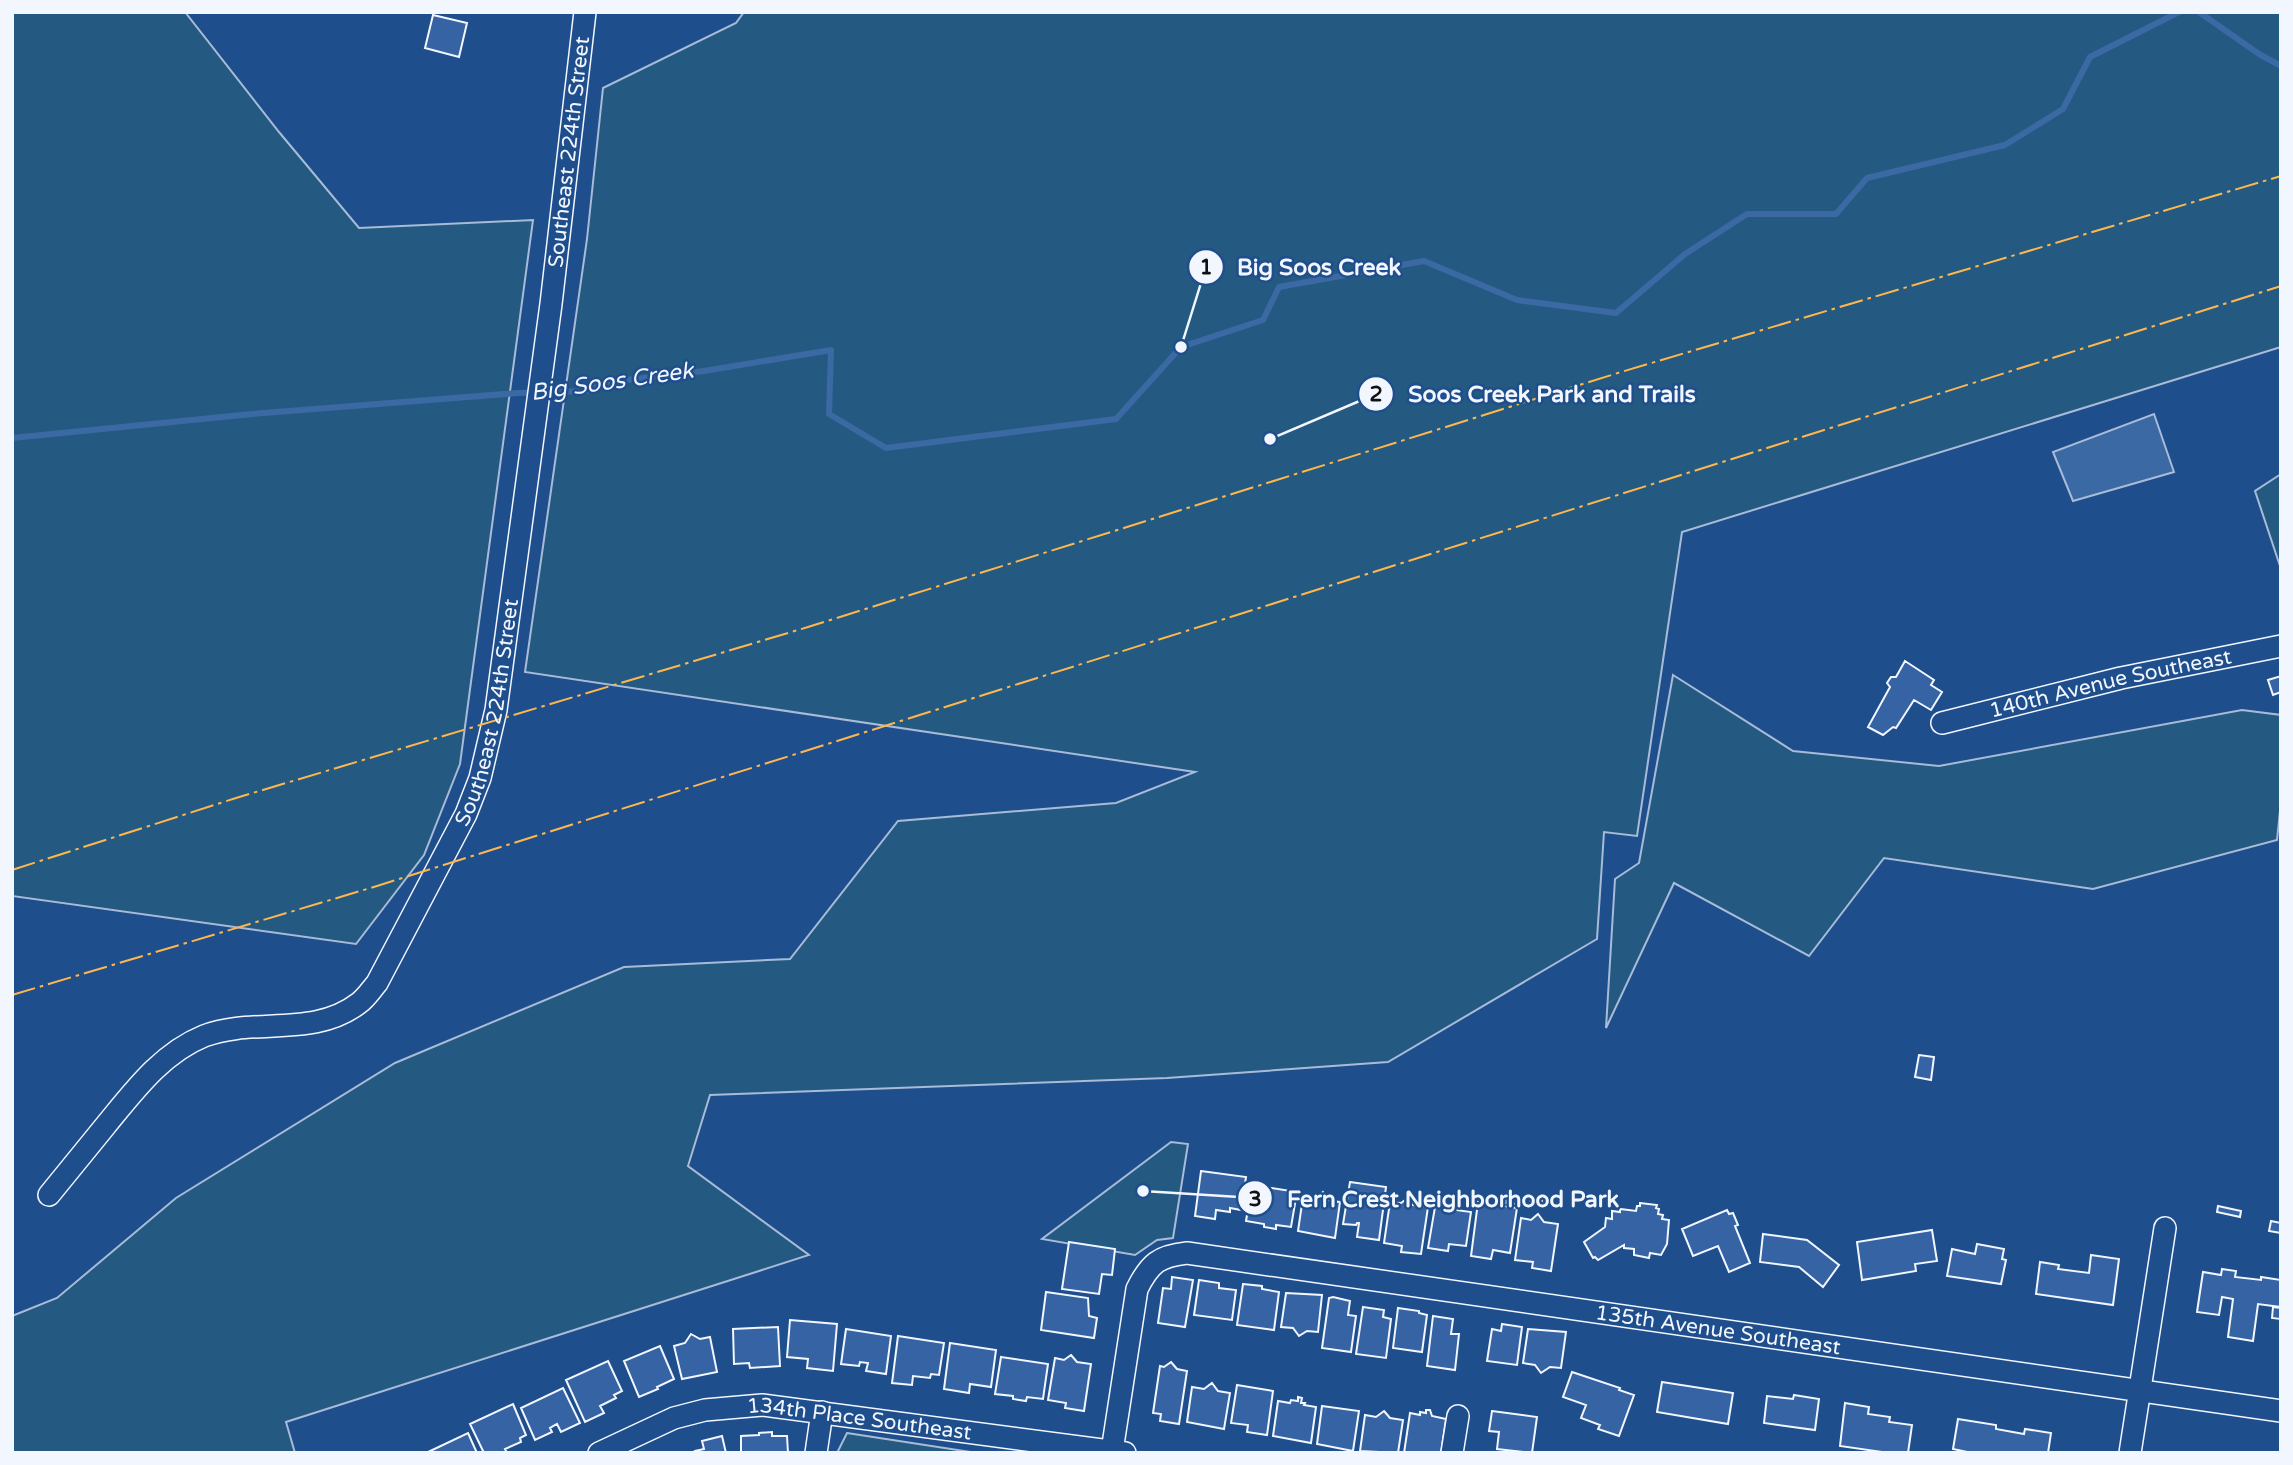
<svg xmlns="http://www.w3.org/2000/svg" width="2293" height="1465" font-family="'Varela Round',sans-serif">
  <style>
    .green { fill: #245a82; stroke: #a8bbd7; stroke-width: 2 }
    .water { fill: #3b69a3; stroke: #a8bbd7; stroke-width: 2 }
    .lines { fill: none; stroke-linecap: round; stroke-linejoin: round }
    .stream { stroke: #3b69a3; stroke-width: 6 }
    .building { fill: #3563a3; stroke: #f2f6ff; stroke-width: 2 }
    .minor-casing { stroke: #f2f6ff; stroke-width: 24 }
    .minor { stroke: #1f4e8c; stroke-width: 21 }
    .power { stroke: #ffb74d; stroke-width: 2; stroke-dasharray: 24 5 3.5 5; stroke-linecap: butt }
    .labels { text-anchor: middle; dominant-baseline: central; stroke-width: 5; stroke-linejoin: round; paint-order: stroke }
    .street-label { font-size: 21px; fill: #f2f6ff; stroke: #1f4e8c }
    .water-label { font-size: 23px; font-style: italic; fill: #f2f6ff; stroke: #1f4e8c }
    .leader { fill: none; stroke: #f2f6ff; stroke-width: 2.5 }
    .callout-dot { fill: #f2f6ff; stroke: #1f4e8c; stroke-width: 2.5 }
    .mark-label { font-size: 21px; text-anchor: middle; font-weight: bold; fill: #111 }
    .callout-label { font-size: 23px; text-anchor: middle; font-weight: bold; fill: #f2f6ff; stroke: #1f4e8c; stroke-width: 5; stroke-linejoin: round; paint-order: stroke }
  </style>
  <rect width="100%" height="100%" fill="#1f4e8c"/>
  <path class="green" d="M 12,12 L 185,12 L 279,132 L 359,228 L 533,220 L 460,764 L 424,855 L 356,944 L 12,896 Z
    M 744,12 L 2281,12 L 2281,347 L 1682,532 L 1637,836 L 1604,832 L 1597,939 L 1388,1062 L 1167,1078 L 710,1095 L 688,1166 L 809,1255 L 286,1422 L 295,1453 L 12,1453 L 12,1316 L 57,1298 L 176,1198 L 395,1063 L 624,967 L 790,959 L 898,821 L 1116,803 L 1195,772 L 525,672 L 587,239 L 603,88 L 736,23 Z
    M 2281,474 L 2281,569 L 2255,491 Z
    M 1673,675 L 1793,751 L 1939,766 L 2242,710 L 2281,715 L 2281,801 L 2277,840 L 2093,889 L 1884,858 L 1809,956 L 1674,883 L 1606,1028 L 1615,879 L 1639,863 Z
    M 1171,1142 L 1188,1144 L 1173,1238 L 1157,1240 L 1135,1255 L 1042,1239 Z
    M 847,1433 L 977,1453 L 837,1453 Z"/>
  <path class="water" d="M 2154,414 L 2174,472 L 2073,501 L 2053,452 Z"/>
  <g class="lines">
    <path class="stream" d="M 2199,12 L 2259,54 L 2281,66
      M 12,438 L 252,414 L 518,393 L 587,391 L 609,382 L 704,371 L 831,350 L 829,414 L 886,448 L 1116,419 L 1181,347 L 1263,320 L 1279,287 L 1424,261 L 1517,300 L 1616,313 L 1685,254 L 1747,214 L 1836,214 L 1867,178 L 2005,145 L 2063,109 L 2090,57 L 2179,12"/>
  </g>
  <path class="building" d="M 433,15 L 467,23 L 459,57 L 425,48 Z
    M 1905,661 L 1931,678 L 1934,680 L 1931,685 L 1942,692 L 1931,710 L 1914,700 L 1896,728 L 1893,727 L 1883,735 L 1868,727 L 1890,687 L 1887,683 L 1891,677 L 1896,677 Z
    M 2281,676 L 2281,692 L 2273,695 L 2268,680 Z
    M 1919,1055 L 1934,1057 L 1931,1080 L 1915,1077 Z
    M 1201,1171 L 1246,1177 L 1241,1210 L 1230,1208 L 1230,1212 L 1216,1210 L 1215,1219 L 1195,1216 Z
    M 1350,1182 L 1386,1187 L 1379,1240 L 1357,1237 L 1359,1223 L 1357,1223 L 1356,1225 L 1343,1224 Z
    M 1252,1185 L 1297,1192 L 1291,1227 L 1276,1225 L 1276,1229 L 1264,1227 L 1264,1224 L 1246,1221 Z
    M 1323,1192 L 1330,1201 L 1340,1202 L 1335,1238 L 1298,1231 L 1303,1197 L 1315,1199 Z
    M 1507,1193 L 1518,1195 L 1516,1204 L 1506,1203 Z
    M 1531,1197 L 1542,1199 L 1541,1206 L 1530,1204 Z
    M 1408,1198 L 1413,1205 L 1428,1207 L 1421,1254 L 1401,1252 L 1402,1246 L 1384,1243 L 1390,1202 L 1401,1203 Z
    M 1478,1202 L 1517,1208 L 1510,1253 L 1493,1250 L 1491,1259 L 1471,1256 Z
    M 1640,1203 L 1657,1205 L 1656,1208 L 1659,1209 L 1658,1214 L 1663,1215 L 1662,1219 L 1669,1220 L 1667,1244 L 1661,1255 L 1650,1253 L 1649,1258 L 1634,1255 L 1634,1249 L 1624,1248 L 1624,1245 L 1598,1260 L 1595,1257 L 1593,1258 L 1584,1242 L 1605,1227 L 1606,1218 L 1612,1219 L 1612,1211 L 1620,1212 L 1620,1209 L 1636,1211 L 1637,1206 L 1640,1206 Z
    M 2218,1206 L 2241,1211 L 2240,1217 L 2217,1212 Z
    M 1435,1207 L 1471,1212 L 1466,1246 L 1449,1244 L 1448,1251 L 1428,1248 Z
    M 1727,1210 L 1729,1214 L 1733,1213 L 1738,1225 L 1735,1226 L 1750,1263 L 1729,1272 L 1718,1246 L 1693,1256 L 1682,1229 Z
    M 1538,1214 L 1544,1222 L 1558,1224 L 1551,1271 L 1532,1268 L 1533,1262 L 1515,1260 L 1521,1218 L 1531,1220 Z
    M 2271,1221 L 2281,1223 L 2281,1233 L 2269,1231 Z
    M 1932,1230 L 1937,1261 L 1915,1264 L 1916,1271 L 1862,1280 L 1857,1242 Z
    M 1763,1234 L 1807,1240 L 1839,1265 L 1823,1287 L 1799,1267 L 1760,1262 Z
    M 1069,1242 L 1115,1249 L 1112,1275 L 1102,1274 L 1099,1294 L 1062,1289 Z
    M 1977,1244 L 2004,1249 L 2002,1259 L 2006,1260 L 2001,1284 L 1947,1276 L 1952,1249 L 1975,1254 Z
    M 2091,1255 L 2119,1259 L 2113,1305 L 2036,1294 L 2040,1262 L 2059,1265 L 2058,1269 L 2089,1273 Z
    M 2222,1269 L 2236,1271 L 2235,1277 L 2261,1280 L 2261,1277 L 2281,1280 L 2281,1307 L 2258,1304 L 2253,1341 L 2228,1337 L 2233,1299 L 2222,1297 L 2219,1315 L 2197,1312 L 2203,1272 L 2221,1275 Z
    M 1172,1277 L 1193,1280 L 1185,1327 L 1158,1323 L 1163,1288 L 1171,1289 Z
    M 1199,1280 L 1219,1283 L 1219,1288 L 1236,1290 L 1232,1320 L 1194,1315 Z
    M 1243,1284 L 1262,1286 L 1262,1289 L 1279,1292 L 1274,1330 L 1237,1325 Z
    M 1046,1292 L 1088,1298 L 1089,1316 L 1097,1318 L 1094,1338 L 1041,1330 Z
    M 1286,1293 L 1322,1295 L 1318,1332 L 1307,1331 L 1299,1336 L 1293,1328 L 1281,1327 Z
    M 1333,1297 L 1350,1301 L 1348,1315 L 1356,1316 L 1351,1352 L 1322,1348 L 1329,1298 Z
    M 1363,1307 L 1384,1310 L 1383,1317 L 1391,1319 L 1386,1358 L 1356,1354 Z
    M 2273,1307 L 2281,1308 L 2280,1319 L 2272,1318 Z
    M 1398,1308 L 1419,1311 L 1419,1313 L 1427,1315 L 1422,1352 L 1393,1348 Z
    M 1433,1316 L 1453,1319 L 1451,1334 L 1459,1334 L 1455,1370 L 1427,1366 Z
    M 790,1320 L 837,1324 L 833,1371 L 807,1368 L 808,1359 L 787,1357 Z
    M 1502,1324 L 1522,1327 L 1517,1365 L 1487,1361 L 1492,1329 L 1501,1331 Z
    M 778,1327 L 780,1366 L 750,1368 L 749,1363 L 734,1364 L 733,1329 Z
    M 846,1329 L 891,1336 L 886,1374 L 866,1371 L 868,1363 L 860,1362 L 859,1366 L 841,1364 Z
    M 1528,1329 L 1566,1332 L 1561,1368 L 1550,1367 L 1541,1373 L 1535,1365 L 1523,1363 Z
    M 691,1334 L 700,1339 L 710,1337 L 717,1372 L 682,1379 L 674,1346 L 685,1343 Z
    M 898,1336 L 944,1343 L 939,1375 L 931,1374 L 930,1378 L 913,1376 L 912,1385 L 892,1383 Z
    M 950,1343 L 996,1350 L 991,1387 L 970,1384 L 969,1393 L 944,1389 Z
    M 660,1346 L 674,1379 L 657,1387 L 658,1389 L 639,1397 L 624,1361 Z
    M 1071,1355 L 1077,1362 L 1091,1364 L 1084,1411 L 1065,1408 L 1066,1403 L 1048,1400 L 1055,1358 L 1064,1360 Z
    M 1001,1357 L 1048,1364 L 1043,1399 L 1027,1397 L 1026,1401 L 1013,1399 L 1013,1396 L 995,1394 Z
    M 608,1361 L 622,1391 L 614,1395 L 616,1398 L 600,1406 L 604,1413 L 585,1422 L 566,1380 Z
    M 1171,1362 L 1177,1369 L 1187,1371 L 1179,1424 L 1160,1421 L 1161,1414 L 1153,1413 L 1160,1366 L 1164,1367 Z
    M 1572,1372 L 1620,1388 L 1619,1390 L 1634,1395 L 1619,1436 L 1598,1429 L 1600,1425 L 1581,1418 L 1586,1405 L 1563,1397 Z
    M 1662,1382 L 1733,1393 L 1728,1424 L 1657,1412 Z
    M 1212,1383 L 1218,1391 L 1230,1393 L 1224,1429 L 1187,1422 L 1192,1387 L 1204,1389 Z
    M 1237,1385 L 1273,1391 L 1267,1435 L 1247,1432 L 1248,1425 L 1231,1423 Z
    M 563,1388 L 580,1423 L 561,1432 L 557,1424 L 550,1428 L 552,1432 L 535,1440 L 521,1408 Z
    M 1794,1395 L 1819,1399 L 1815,1430 L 1764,1423 L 1767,1396 L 1793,1399 Z
    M 1298,1397 L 1302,1398 L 1301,1403 L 1305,1403 L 1304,1405 L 1316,1407 L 1311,1443 L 1273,1436 L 1278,1401 L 1290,1403 L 1291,1400 L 1298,1401 Z
    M 1845,1403 L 1869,1407 L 1868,1414 L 1890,1417 L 1889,1422 L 1912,1425 L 1908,1453 L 1889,1453 L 1840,1446 Z
    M 513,1404 L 526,1435 L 520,1438 L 521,1442 L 505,1449 L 507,1453 L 484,1453 L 470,1424 Z
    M 1322,1406 L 1359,1411 L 1353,1451 L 1317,1444 Z
    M 1426,1410 L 1430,1410 L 1432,1416 L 1446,1419 L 1441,1453 L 1404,1453 L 1410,1413 L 1420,1415 L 1420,1412 L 1426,1413 Z
    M 1384,1411 L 1390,1418 L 1403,1420 L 1398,1453 L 1360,1451 L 1365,1415 L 1376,1417 Z
    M 1492,1411 L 1537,1417 L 1532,1453 L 1497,1449 L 1499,1432 L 1489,1431 Z
    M 1958,1419 L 1996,1425 L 1996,1429 L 2024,1434 L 2025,1429 L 2051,1433 L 2048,1453 L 1972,1453 L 1953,1449 Z
    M 772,1432 L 772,1436 L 787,1436 L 788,1453 L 741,1453 L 741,1436 L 759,1435 L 759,1433 Z
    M 468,1433 L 477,1453 L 426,1453 Z
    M 722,1436 L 726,1453 L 696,1453 L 695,1451 L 704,1449 L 702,1441 Z"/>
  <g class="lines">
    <defs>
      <g id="minor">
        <path id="s1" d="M 1942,723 L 2121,678 L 2281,646"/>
        <path id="s2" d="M 49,1195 C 68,1172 87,1148 106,1125 C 134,1091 162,1053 204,1036 C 254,1017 314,1038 359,1003 C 366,998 371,990 377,983 L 466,814 L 480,778 L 496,710 L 551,304 L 585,12"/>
        <path id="s3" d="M 1112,1451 L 1137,1289 C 1150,1263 1159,1256 1187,1253 L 2281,1411"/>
        <path id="s4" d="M 599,1453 L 674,1418 L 705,1410 L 762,1405 L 1125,1453"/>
        <path d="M 816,1453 L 822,1412"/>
        <path d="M 1452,1453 L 1458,1416"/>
        <path d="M 2130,1453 L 2165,1228"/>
      </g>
    </defs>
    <use href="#minor" class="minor-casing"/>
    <use href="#minor" class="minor"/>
    <path class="power" d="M 12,870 L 236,798 L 808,627 L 1621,372 L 2281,176
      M 12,995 L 377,886 L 2281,286"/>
  </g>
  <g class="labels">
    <g class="street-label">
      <text stroke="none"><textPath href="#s2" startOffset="1274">Southeast 224th Street</textPath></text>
      <text stroke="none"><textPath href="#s1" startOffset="173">140th Avenue Southeast</textPath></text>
      <text stroke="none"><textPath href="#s2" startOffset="707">Southeast 224th Street</textPath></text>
      <text stroke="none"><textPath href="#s3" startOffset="766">135th Avenue Southeast</textPath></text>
      <text stroke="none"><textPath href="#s4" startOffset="270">134th Place Southeast</textPath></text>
    </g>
    <g class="water-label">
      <text transform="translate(612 382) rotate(-8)">Big Soos Creek</text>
    </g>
  </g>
  <path class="leader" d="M1181 347L1206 267M1270 439L1376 394M1143 1191L1255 1198"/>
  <g class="callout-dot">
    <circle cx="1181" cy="347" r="7"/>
    <circle cx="1270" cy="439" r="7"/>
    <circle cx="1143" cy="1191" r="7"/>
    <circle cx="1206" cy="267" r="18"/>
    <circle cx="1376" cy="394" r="18"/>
    <circle cx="1255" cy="1198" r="18"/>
  </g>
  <g class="mark-label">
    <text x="1206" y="274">1</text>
    <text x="1376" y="401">2</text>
    <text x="1255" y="1206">3</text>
  </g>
  <g class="callout-label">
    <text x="1319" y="275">Big Soos Creek</text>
    <text x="1552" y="402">Soos Creek Park and Trails</text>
    <text x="1453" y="1207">Fern Crest Neighborhood Park</text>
  </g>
  <rect width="2293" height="1465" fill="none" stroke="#f2f6ff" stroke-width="28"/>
</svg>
